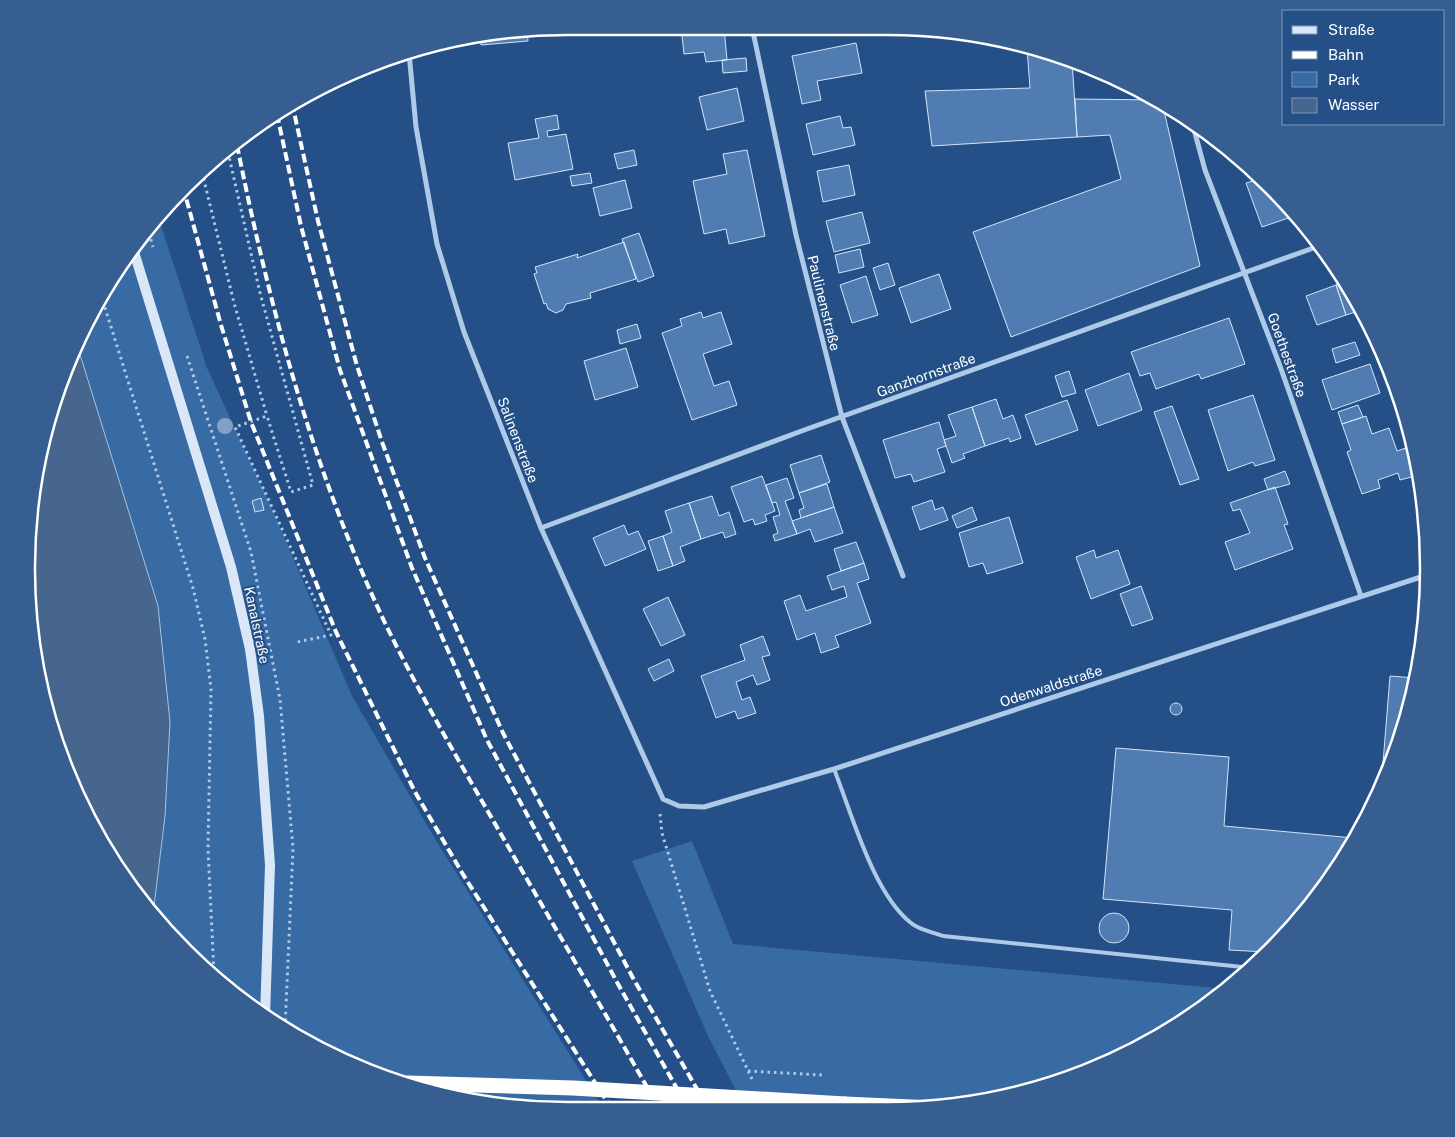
<svg xmlns="http://www.w3.org/2000/svg" width="1455" height="1137" font-family="'Public Sans',sans-serif">
  <style>
    .green { fill: #386aa4 }
    .water { fill: #46668d; stroke: #a3c4ea }
    .building { fill: #507cb1; stroke: #d3e4f7 }
    .lines { fill: none; stroke-linecap: round; stroke-linejoin: round }
    .path { stroke: #afcae9; stroke-width: 3; stroke-dasharray: 2.5 4; stroke-linecap: butt }
    .lane { stroke: #afcae9; stroke-width: 4 }
    .street { stroke: #afcae9; stroke-width: 5 }
    .secondary { stroke: #d9e7f7; stroke-width: 10 }
    .highway { stroke: #fff; stroke-width: 15 }
    .rail { stroke: #fff; stroke-width: 4; stroke-dasharray: 9 4; stroke-linecap: butt }
    .highway-bridge { stroke: #fff; stroke-width: 15 }
    .tree { fill: #84a1c5 }
    .labels { text-anchor: middle; dominant-baseline: central; stroke-width: 4; stroke-linejoin: round; paint-order: stroke }
    .street-label { font-size: 14px; fill: #fff; stroke: #245087 }
    .rim { fill: none; stroke: #fff; stroke-width: 2.5 }
  </style>
  <rect width="100%" height="100%" fill="#245087"/>
  <path class="green" d="M 159,219 L 207,368 L 271,506 L 352,696 L 435,839 L 605,1111 L 568,1111 L 463,1100 L 361,1070 L 267,1019 L 161,926 L 153,914 L 165,816 L 158,606 L 78,348 L 99,298 Z
    M 692,841 L 733,944 L 1227,989 L 1158,1038 L 1061,1082 L 922,1110 L 746,1110 L 708,1036 L 632,861 Z"/>
  <path class="water" d="M 78,348 L 158,606 L 170,722 L 165,816 L 153,914 L 99,840 L 45,709 L 26,569 L 45,428 Z"/>
  <path class="building" d="M 681,27 L 724,27 L 727,60 L 706,62 L 704,52 L 684,54 Z
    M 527,32 L 528,41 L 481,45 L 481,38 Z
    M 856,43 L 862,73 L 817,81 L 821,100 L 802,104 L 792,56 Z
    M 1027,48 L 1061,55 L 1072,60 L 1077,137 L 932,146 L 925,91 L 1030,88 Z
    M 746,58 L 747,71 L 723,73 L 722,60 Z
    M 737,88 L 744,121 L 707,130 L 699,97 Z
    M 1075,99 L 1159,100 L 1162,102 L 1200,266 L 1011,337 L 973,232 L 1121,179 L 1110,135 L 1077,137 Z
    M 557,115 L 559,129 L 547,131 L 548,137 L 566,134 L 573,169 L 515,180 L 508,143 L 539,138 L 535,119 Z
    M 840,116 L 843,128 L 851,127 L 855,145 L 813,155 L 806,124 Z
    M 634,150 L 637,165 L 618,169 L 614,154 Z
    M 747,150 L 765,236 L 729,244 L 726,229 L 704,234 L 693,181 L 727,174 L 723,154 Z
    M 849,165 L 855,195 L 823,202 L 817,171 Z
    M 590,173 L 592,183 L 572,186 L 570,176 Z
    M 1260,179 L 1294,211 L 1297,215 L 1262,227 L 1246,183 Z
    M 625,180 L 632,208 L 600,216 L 593,188 Z
    M 862,212 L 870,243 L 834,252 L 826,221 Z
    M 639,233 L 654,276 L 638,282 L 622,239 Z
    M 624,242 L 636,279 L 590,293 L 591,298 L 566,304 L 563,310 L 556,313 L 548,309 L 546,303 L 544,304 L 534,274 L 537,273 L 535,267 L 578,254 L 577,258 Z
    M 860,249 L 864,267 L 839,273 L 835,255 Z
    M 888,263 L 895,285 L 880,290 L 873,268 Z
    M 939,274 L 951,309 L 911,323 L 899,288 Z
    M 866,276 L 878,315 L 852,323 L 840,285 Z
    M 1345,282 L 1362,310 L 1346,315 L 1336,285 Z
    M 1336,285 L 1346,315 L 1317,325 L 1306,296 Z
    M 701,312 L 703,318 L 721,312 L 732,344 L 703,354 L 714,386 L 729,381 L 737,405 L 692,420 L 662,333 L 682,326 L 680,319 Z
    M 1229,318 L 1245,364 L 1201,379 L 1199,374 L 1156,389 L 1150,373 L 1140,376 L 1131,352 Z
    M 637,324 L 641,338 L 620,344 L 617,330 Z
    M 1355,342 L 1360,355 L 1336,363 L 1332,349 Z
    M 626,348 L 638,387 L 595,400 L 584,361 Z
    M 1370,364 L 1380,393 L 1332,410 L 1322,380 Z
    M 1069,371 L 1076,393 L 1062,397 L 1055,376 Z
    M 1129,373 L 1142,410 L 1098,426 L 1085,390 Z
    M 1253,395 L 1275,460 L 1255,466 L 1253,462 L 1228,471 L 1208,410 Z
    M 996,399 L 1003,419 L 1013,415 L 1021,438 L 1010,442 L 1009,438 L 985,446 L 972,407 Z
    M 1067,400 L 1078,430 L 1036,445 L 1025,415 Z
    M 1358,405 L 1363,417 L 1342,424 L 1338,412 Z
    M 1172,406 L 1199,479 L 1180,485 L 1154,412 Z
    M 972,407 L 985,446 L 963,454 L 965,458 L 952,463 L 944,440 L 956,436 L 948,415 Z
    M 1366,416 L 1372,434 L 1389,428 L 1397,451 L 1406,448 L 1415,476 L 1400,480 L 1398,473 L 1378,480 L 1380,488 L 1362,494 L 1347,452 L 1351,450 L 1342,424 Z
    M 939,422 L 946,446 L 937,449 L 945,472 L 914,482 L 911,474 L 895,478 L 883,440 Z
    M 821,455 L 830,482 L 799,493 L 790,465 Z
    M 1285,471 L 1290,484 L 1268,490 L 1264,479 Z
    M 762,476 L 775,511 L 765,515 L 767,521 L 755,525 L 753,519 L 744,522 L 731,487 Z
    M 787,478 L 794,498 L 785,501 L 797,534 L 775,541 L 773,535 L 778,533 L 773,517 L 780,515 L 776,502 L 772,503 L 766,485 Z
    M 827,484 L 834,507 L 801,518 L 799,510 L 804,508 L 799,493 Z
    M 1275,487 L 1288,524 L 1284,525 L 1293,549 L 1235,570 L 1225,542 L 1250,533 L 1240,509 L 1233,511 L 1230,503 Z
    M 712,496 L 719,516 L 729,512 L 736,534 L 725,538 L 723,532 L 701,539 L 689,503 Z
    M 261,498 L 264,510 L 255,512 L 252,501 Z
    M 932,500 L 935,510 L 943,507 L 948,520 L 920,530 L 912,507 Z
    M 689,503 L 701,539 L 680,547 L 685,561 L 673,566 L 663,536 L 672,532 L 665,511 Z
    M 834,507 L 843,533 L 815,542 L 810,529 L 797,534 L 792,521 Z
    M 972,507 L 977,520 L 957,528 L 952,516 Z
    M 1009,517 L 1023,563 L 987,574 L 983,563 L 969,567 L 959,533 Z
    M 624,525 L 628,535 L 638,531 L 646,549 L 605,566 L 593,538 Z
    M 663,536 L 673,566 L 658,571 L 648,541 Z
    M 856,542 L 864,563 L 841,571 L 834,549 Z
    M 1094,550 L 1096,558 L 1118,550 L 1130,584 L 1091,599 L 1076,557 Z
    M 864,563 L 869,579 L 857,583 L 871,623 L 835,636 L 839,647 L 821,653 L 815,633 L 797,640 L 784,601 L 800,595 L 806,611 L 847,597 L 844,586 L 832,590 L 827,576 Z
    M 1141,586 L 1153,619 L 1132,626 L 1120,594 Z
    M 668,597 L 685,635 L 661,646 L 643,609 Z
    M 763,636 L 770,655 L 762,657 L 770,680 L 757,685 L 753,675 L 736,682 L 742,700 L 750,697 L 756,713 L 738,719 L 735,711 L 716,718 L 701,676 L 745,660 L 740,645 Z
    M 669,659 L 674,671 L 654,681 L 648,669 Z
    M 1390,676 L 1415,678 L 1410,709 L 1381,788 Z
    M1170 709a6 6 0 1 1 12 0a6 6 0 1 1-12 0Z
    M 1116,748 L 1229,757 L 1224,826 L 1354,838 L 1317,898 L 1266,952 L 1229,950 L 1232,910 L 1103,899 Z
    M1099 928a15 15 0 1 1 30 0a15 15 0 1 1-30 0Z"/>
  <g class="lines">
    <path class="path" d="M 228,152 L 260,293 L 313,485 L 291,492 L 267,416 L 235,427 L 331,635 L 297,642
      M 202,172 L 234,303 L 267,416
      M 149,233 L 153,247
      M 101,295 L 193,588 L 205,639 L 211,689 L 208,849 L 214,973
      M 187,356 L 251,552 L 280,699 L 293,848 L 285,1029
      M 660,814 L 662,833 L 710,991 L 752,1079
      M 748,1071 L 822,1075"/>
    <path class="lane" d="M 834,769 C 852,814 873,893 911,923 C 919,930 933,932 943,936 L 1252,968"/>
    <path class="street" d="M 752,27 L 796,235 L 842,417 L 903,576
      M 409,53 L 416,127 L 437,244 L 464,332 L 541,528 L 663,799 L 679,806 L 704,807 L 834,769 L 1427,575
      M 1192,122 L 1205,170 L 1280,366 L 1361,596
      M 541,528 L 807,429 L 1319,246"/>
    <path class="secondary" d="M 134,252 L 231,567 L 250,649 L 259,716 L 270,865 L 265,1017"/>
    <path class="highway" d="M 845,1104 L 933,1108"/>
    <path class="rail" d="M 292,103 L 318,221 L 357,366 L 382,442 L 425,558 L 503,733 L 633,978 L 709,1110
      M 277,114 L 301,226 L 340,370 L 412,568 L 487,740 L 618,984 L 689,1110
      M 237,145 C 270,309 313,471 385,623 C 419,693 459,761 498,829 C 552,923 607,1016 660,1110
      M 183,187 L 221,325 L 251,422 L 336,632 L 415,792 L 464,876 L 613,1111"/>
    <path class="highway-bridge" d="M 407,1083 L 573,1088 L 845,1104"/>
  </g>
  <circle class="tree" cx="225" cy="426" r="8"/>
  <g class="labels">
    <g class="street-label">
      <text transform="translate(824 303) rotate(76)">Paulinenstraße</text>
      <text transform="translate(1287 355) rotate(70)">Goethestraße</text>
      <text transform="translate(926 375) rotate(-20)">Ganzhornstraße</text>
      <text transform="translate(518 440) rotate(69)">Salinenstraße</text>
      <text transform="translate(257 625) rotate(78)">Kanalstraße</text>
      <text transform="translate(1051 686) rotate(-18)">Odenwaldstraße</text>
    </g>
  </g>
  <path d="M0 0H1455V1137H0ZM568 35H887A533 533 0 0 1 1420 568V569A533 533 0 0 1 887 1102H568A533 533 0 0 1 35 569V568A533 533 0 0 1 568 35Z" fill="#365e91" fill-rule="evenodd"/>
  <path class="rim" d="M568 35H887A533 533 0 0 1 1420 568V569A533 533 0 0 1 887 1102H568A533 533 0 0 1 35 569V568A533 533 0 0 1 568 35Z"/>
  <rect x="1282" y="10" width="162" height="115" fill="#245087" stroke="#7c96b7"/>
  <rect x="1292" y="26" width="25" height="8" fill="#d9e7f7" stroke="#7c96b7"/>
  <text x="1328" y="35" font-size="15" fill="#ffffff">Straße</text>
  <rect x="1292" y="51" width="25" height="8" fill="#ffffff" stroke="#7c96b7"/>
  <text x="1328" y="60" font-size="15" fill="#ffffff">Bahn</text>
  <rect x="1292" y="72" width="25" height="15" fill="#386aa4" stroke="#7c96b7"/>
  <text x="1328" y="85" font-size="15" fill="#ffffff">Park</text>
  <rect x="1292" y="98" width="25" height="15" fill="#46668d" stroke="#7c96b7"/>
  <text x="1328" y="110" font-size="15" fill="#ffffff">Wasser</text>
</svg>
